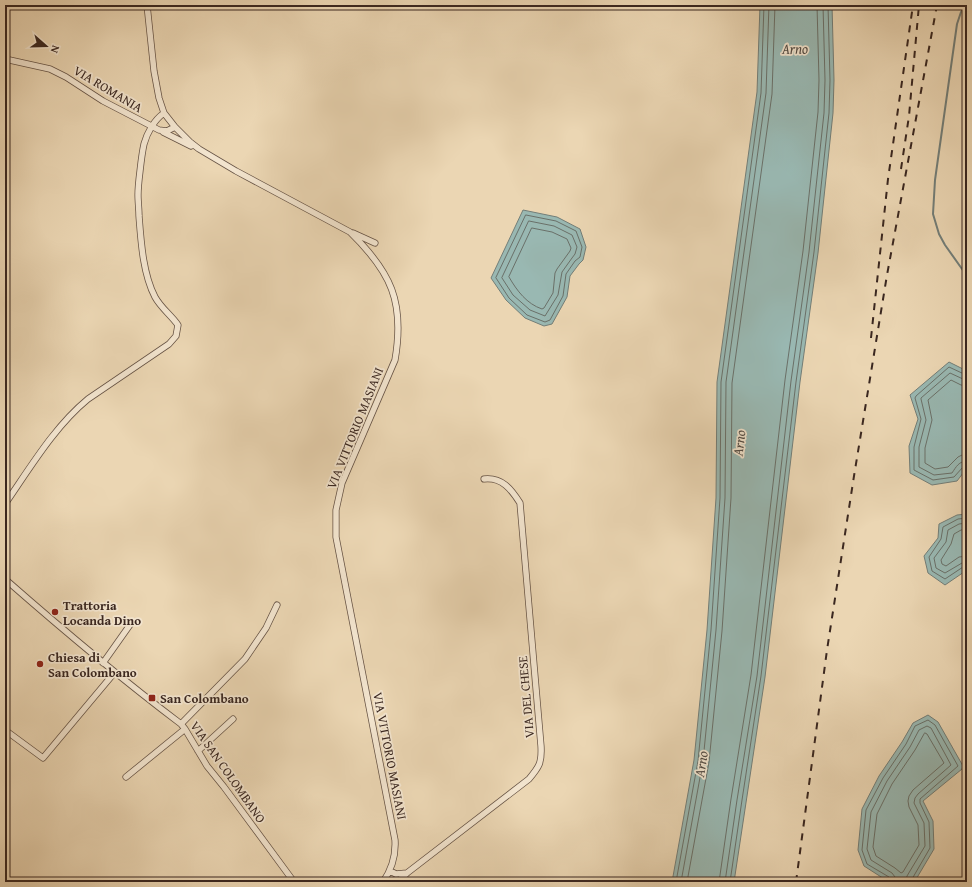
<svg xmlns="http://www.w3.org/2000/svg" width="972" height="887" font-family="'Gentium Book Plus',serif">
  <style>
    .water { fill: #99b8b2; stroke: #737e78 }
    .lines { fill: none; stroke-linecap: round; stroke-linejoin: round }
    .shore { stroke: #6a7069; stroke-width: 1 }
    .stream { stroke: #737e78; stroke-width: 2 }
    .minor-casing { stroke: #665345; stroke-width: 7 }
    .minor { stroke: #f2e4ce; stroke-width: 5.5 }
    .rail { stroke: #3a2720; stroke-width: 2; stroke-dasharray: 7 7; stroke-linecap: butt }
    .poi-dot { fill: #8f2418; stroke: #f2e4ce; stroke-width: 1.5 }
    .labels { text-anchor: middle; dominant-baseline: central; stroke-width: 3.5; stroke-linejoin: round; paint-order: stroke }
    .street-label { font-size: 13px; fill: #3a2720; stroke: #f2e4ce }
    .poi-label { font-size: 13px; font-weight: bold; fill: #3a2720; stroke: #f2e4ce; text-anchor: start }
    .water-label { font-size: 14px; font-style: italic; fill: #524b44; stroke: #f2e4ce }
  </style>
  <rect width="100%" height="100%" fill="#ebd6b3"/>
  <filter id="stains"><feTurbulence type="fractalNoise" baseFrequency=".005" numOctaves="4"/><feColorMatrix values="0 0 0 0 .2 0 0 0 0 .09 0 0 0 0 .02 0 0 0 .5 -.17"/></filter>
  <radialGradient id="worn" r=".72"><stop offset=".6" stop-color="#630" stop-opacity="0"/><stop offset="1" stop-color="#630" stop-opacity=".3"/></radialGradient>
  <path class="water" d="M 760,5 L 832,5 L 834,80 L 833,113 L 818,253 L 800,382 L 765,677 L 734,882 L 672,882 L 694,760 L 707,630 L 716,498 L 717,382 L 757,92 Z
    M 523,210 L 557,217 L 580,229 L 586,247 L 583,260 L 579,264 L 570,276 L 567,297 L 552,324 L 544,326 L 525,318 L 506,300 L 491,278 Z
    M 949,362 L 967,371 L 967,468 L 957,481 L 932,485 L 910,473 L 909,446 L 918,419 L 910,395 Z
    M 967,514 L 967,569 L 964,572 L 945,585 L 928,573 L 924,556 L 938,538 L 939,524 L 957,515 Z
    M 928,715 L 938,722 L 963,766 L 962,769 L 923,801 L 933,821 L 934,849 L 915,881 L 889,882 L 864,866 L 858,850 L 862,809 L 879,776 L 902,742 L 913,723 Z"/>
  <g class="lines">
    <path class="shore" d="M 526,215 L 556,221 L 576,231 L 582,247 L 580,257 L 575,261 L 566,274 L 563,296 L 550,320 L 545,322 L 527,315 L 509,298 L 496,278 Z
      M 529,221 L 554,226 L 572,235 L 577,247 L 575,254 L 572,258 L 562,272 L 558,295 L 545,316 L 530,310 L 513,295 L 502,278 Z
      M 532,228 L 552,232 L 567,239 L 571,248 L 570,251 L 557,269 L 555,273 L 553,293 L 544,308 L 542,309 C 527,304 517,291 509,277 Z
      M 967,374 L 964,374 L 949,367 L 916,396 L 915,398 L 921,419 L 914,447 L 914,470 L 933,480 L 954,477 L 963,467 L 967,466
      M 967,380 L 963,379 L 950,373 L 921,398 L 921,399 L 926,420 L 919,447 L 919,467 L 934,475 L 952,473 C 956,467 959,461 967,461
      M 967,386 L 961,385 L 951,380 L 928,400 L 932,420 L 925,448 L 925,463 L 935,469 L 948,467 L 958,457 L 962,455 L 967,455
      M 967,518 L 958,519 L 943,527 L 941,539 L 929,557 L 932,571 L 945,579 L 963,567 L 967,567
      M 967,523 L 959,524 L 948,530 L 946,542 L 934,558 L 936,568 L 945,573 L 962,563 L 967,562
      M 967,529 L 961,530 L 954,534 L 951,544 L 941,560 L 942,564 L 946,566 L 959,557 L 967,556
      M 925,733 L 927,734 L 944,763 L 913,790 L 909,796 L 908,801 L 909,807 L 918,825 L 919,845 L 903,872 L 901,873 L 895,868 L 876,856 L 873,847 L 877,814 L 892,784 L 915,750 L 924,734 Z
      M 676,882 L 698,761 L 711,630 L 720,498 L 721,382 L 761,93 L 764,5
      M 681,882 L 703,761 L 716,630 L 725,498 L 726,382 L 766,93 L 769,5
      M 687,882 L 709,762 L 722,631 L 731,498 L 732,383 L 772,94 L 775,5
      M 719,882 L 731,799 L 751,675 L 785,380 L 803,251 L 818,112 L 819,80 L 817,5
      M 725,882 L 737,800 L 757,676 L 791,381 L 809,252 L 824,113 L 825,80 L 823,5
      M 730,882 L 742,800 L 761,676 L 796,382 L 814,252 L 829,113 L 830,80 L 828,5
      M 891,882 L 889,877 L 867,864 L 862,850 L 866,810 L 883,778 L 906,744 L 915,726 L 928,720 L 935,725 L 958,766 L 920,799 L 920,803 L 929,822 L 930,848 L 912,879 L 911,882
      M 896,882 L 895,877 L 892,873 L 871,860 L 867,849 L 871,812 L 887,781 L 910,747 L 919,730 L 927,726 L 931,728 L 951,765 L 918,794 L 915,798 L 914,803 L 924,823 L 925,846 L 907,876 L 906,882"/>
    <path class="stream" d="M 966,5 L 961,12 L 957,24 L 935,180 L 933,214 L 939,234 L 945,245 L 967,276"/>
    <defs>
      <path id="minor" d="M 147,5 L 154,71 L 159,98 L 164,113 L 175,127 L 190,142 L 199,149 L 236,171 L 350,232 C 391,272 405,302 395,360 L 342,483 L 336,510 L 336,537 L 395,840 C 396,856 392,869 383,882
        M 5,59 L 50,69 L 66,77 L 103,101 L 159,130 L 167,131 L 175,127
        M 163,132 L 191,146
        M 353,233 L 375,243
        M 5,504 C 30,468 54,427 88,399 L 169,344 L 176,336 L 178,325 C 171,315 161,308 155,297 C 143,274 141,242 139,216 C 139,209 138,202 138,195 C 138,187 139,179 140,171 C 141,162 142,153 144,144 C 147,133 154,120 164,113
        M 5,579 C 62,629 120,678 181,724 L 185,729 L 207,766 L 224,787 L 294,882
        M 103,663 L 132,622
        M 181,724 L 245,659 L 266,628 L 277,605
        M 5,730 L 43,758 L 115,672
        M 198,751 L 233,719
        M 126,777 L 185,729
        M 390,871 L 396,874 L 407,873
        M 398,882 L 407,873 L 529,779 C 539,767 542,763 541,746 L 520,503 C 511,489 502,477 484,479"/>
    </defs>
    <use href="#minor" class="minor-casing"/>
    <use href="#minor" class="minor"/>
    <path class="rail" d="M 901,169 L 909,116 L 919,5
      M 871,338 L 888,179 L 913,5
      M 796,882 L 827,650 L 854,476 L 887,275 L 937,5"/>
  </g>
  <g class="poi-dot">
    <circle cx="55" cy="612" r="4"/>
    <circle cx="40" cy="664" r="4"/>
    <rect x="148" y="694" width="8" height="8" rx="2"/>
  </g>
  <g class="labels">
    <g class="street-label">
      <text transform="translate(108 89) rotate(31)">VIA ROMANIA</text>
      <text transform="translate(355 428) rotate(-68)">VIA VITTORIO MASIANI</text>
      <text transform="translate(526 697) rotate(-95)">VIA DEL CHESE</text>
      <text transform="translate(390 756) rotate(79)">VIA VITTORIO MASIANI</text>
      <text transform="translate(228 772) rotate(55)">VIA SAN COLOMBANO</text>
    </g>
    <g class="poi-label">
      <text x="63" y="605">Trattoria<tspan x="63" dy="15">Locanda Dino</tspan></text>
      <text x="48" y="657">Chiesa di<tspan x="48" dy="15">San Colombano</tspan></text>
      <text x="160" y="698">San Colombano</text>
    </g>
    <g class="water-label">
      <text x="795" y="49">Arno</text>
      <text transform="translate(739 443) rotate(-84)">Arno</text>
      <text transform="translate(701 764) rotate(-82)">Arno</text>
    </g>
  </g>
  <rect width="972" height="887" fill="none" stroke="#ebd6b3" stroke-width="20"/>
  <rect x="6" y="6" width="960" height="875" fill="none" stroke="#3a2720" stroke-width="2"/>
  <rect x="10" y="10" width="952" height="867" fill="none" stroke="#3a2720"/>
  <g transform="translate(46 46) rotate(110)" stroke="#f2e4ce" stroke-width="3" paint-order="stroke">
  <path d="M0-3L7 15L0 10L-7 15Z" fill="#3a2720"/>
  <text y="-6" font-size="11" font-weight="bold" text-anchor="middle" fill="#3a2720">N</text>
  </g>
  <rect width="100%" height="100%" filter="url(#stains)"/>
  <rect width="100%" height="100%" fill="url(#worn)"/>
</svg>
